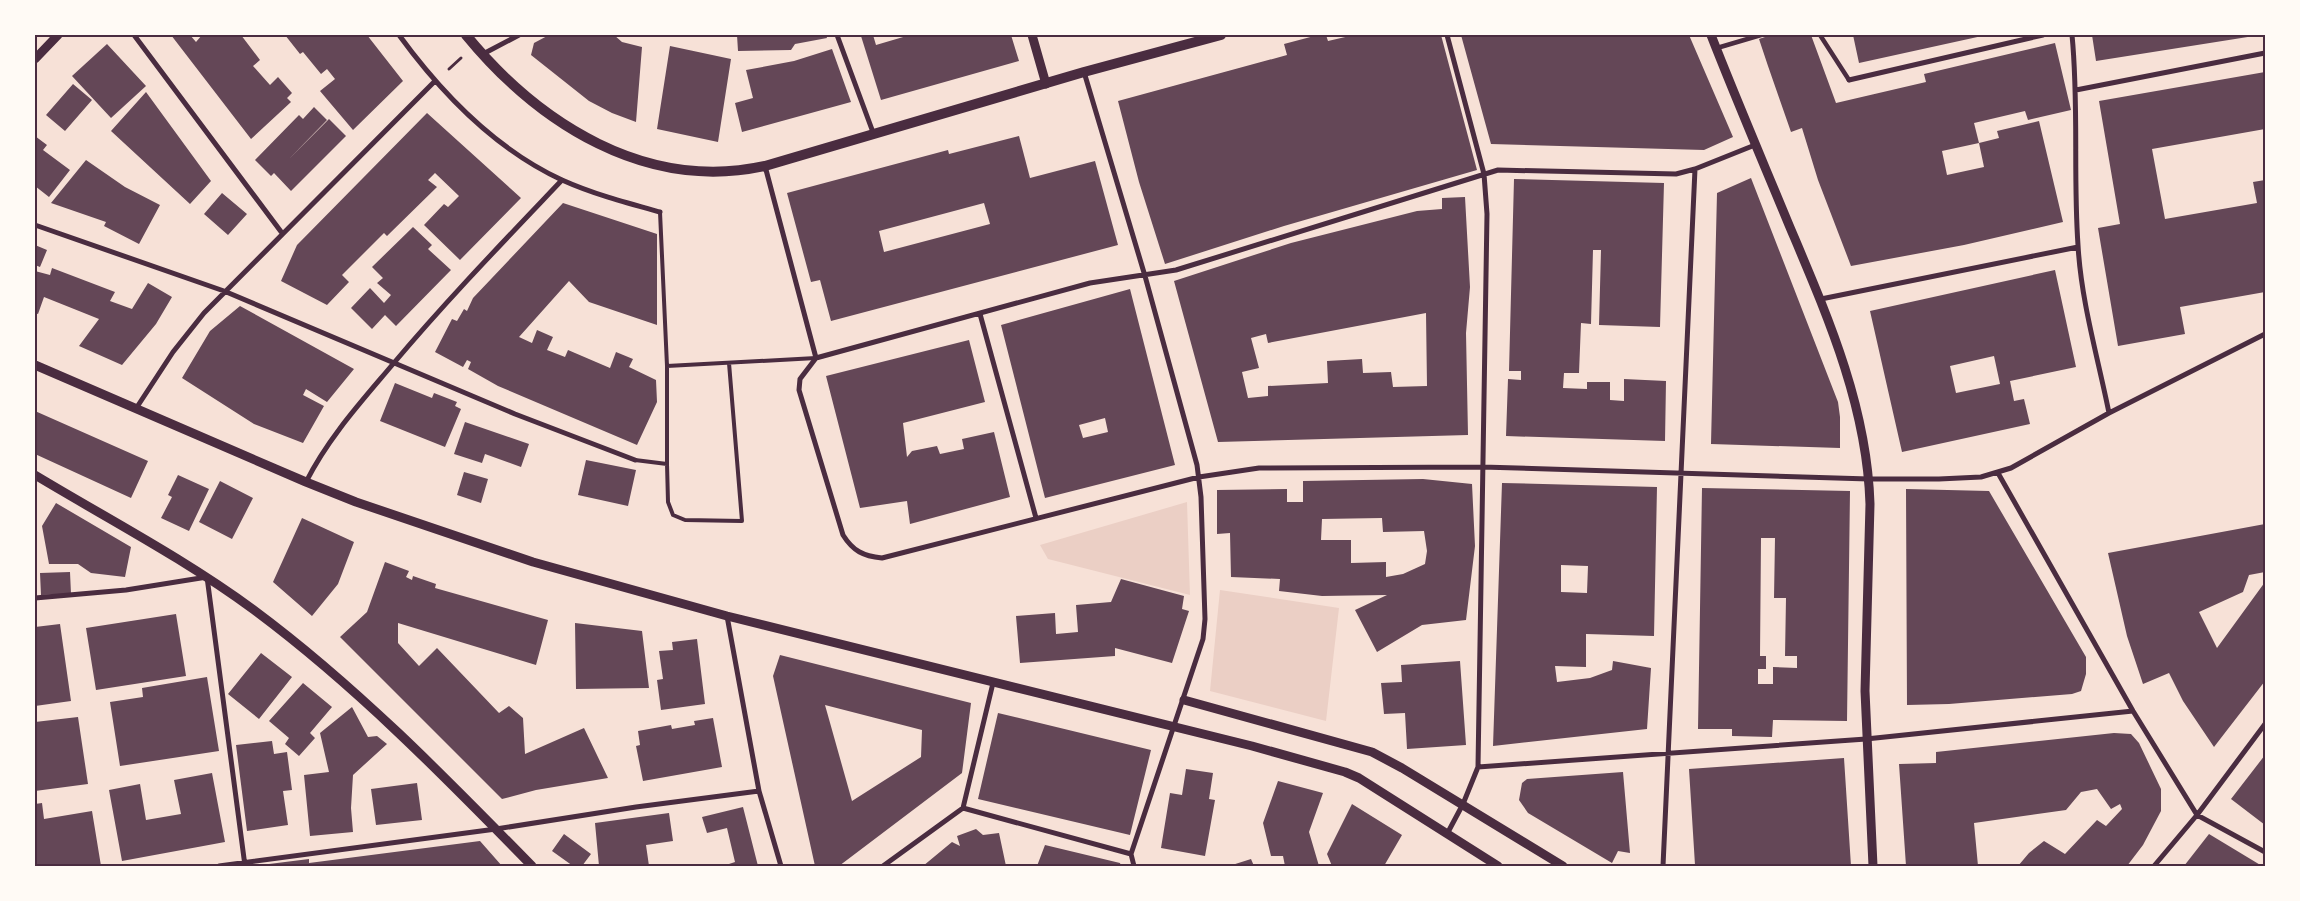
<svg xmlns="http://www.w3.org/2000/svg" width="2300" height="901" font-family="'PT Serif',serif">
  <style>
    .green { fill: #ebcfc5 }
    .building { fill: #644757; fill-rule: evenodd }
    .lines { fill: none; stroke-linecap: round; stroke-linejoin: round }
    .path { stroke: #4a2c40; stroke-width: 3 }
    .service { stroke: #4a2c40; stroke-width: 4 }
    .pedestrian { stroke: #4a2c40; stroke-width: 4.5 }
    .minor { stroke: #4a2c40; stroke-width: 5 }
    .tertiary { stroke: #4a2c40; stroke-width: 9 }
    .secondary { stroke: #4a2c40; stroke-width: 10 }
    .neatline { fill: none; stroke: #4a2c40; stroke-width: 2 }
  </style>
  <rect width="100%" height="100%" fill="#f7e1d7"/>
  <path class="green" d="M 1187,502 L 1190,595 L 1048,559 L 1040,545 Z
    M 1220,590 L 1339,608 L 1326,721 L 1210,691 Z"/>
  <path class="building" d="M 171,35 L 190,35 L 196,42 L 202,35 L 241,35 L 260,60 L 253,66 L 270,85 L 278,77 L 292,93 L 287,98 L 291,102 L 251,139 Z
    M 285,35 L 367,35 L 403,81 L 353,130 L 320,91 L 335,79 L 327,69 L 321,74 L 303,52 L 300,54 Z
    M 549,35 L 614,35 L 622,42 L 642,47 L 636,122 L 612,113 L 589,101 L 531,55 L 534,43 Z
    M 737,35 L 826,35 L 827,38 L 795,44 L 791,50 L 738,51 Z
    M 873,35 L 876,45 L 910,35 L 1011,35 L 1019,61 L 881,100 L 861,36 Z
    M 1318,35 L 1326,35 L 1328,41 L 1354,35 L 1441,35 L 1477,170 L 1284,226 L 1165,264 L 1139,182 L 1118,101 L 1287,55 L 1284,44 Z
    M 1461,35 L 1689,35 L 1733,137 L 1704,150 L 1491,144 Z
    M 1771,35 L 1811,35 L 1836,103 L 1926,82 L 1924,74 L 2055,43 L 2071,110 L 2028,120 L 2025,111 L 1974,123 L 1979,143 L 1942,151 L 1947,175 L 1984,167 L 1979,143 L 1999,138 L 1997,131 L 2039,121 L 2063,222 L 1964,245 L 1851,266 L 1818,180 L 1802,128 L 1791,132 L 1768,66 L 1759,39 Z
    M 1853,35 L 1982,35 L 1982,36 L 1859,63 Z
    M 2092,35 L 2254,35 L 2254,36 L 2096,61 Z
    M 107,44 L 146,86 L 111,118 L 72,76 Z
    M 670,46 L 731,59 L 718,142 L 657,129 Z
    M 832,49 L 851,102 L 742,132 L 735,103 L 753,98 L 746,70 L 794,61 Z
    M 2265,72 L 2265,129 L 2152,149 L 2165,219 L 2257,203 L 2253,182 L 2265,180 L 2265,292 L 2180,307 L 2185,334 L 2118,346 L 2098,228 L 2120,224 L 2099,101 Z
    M 73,84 L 92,100 L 65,131 L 46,115 Z
    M 146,92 L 211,181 L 190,204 L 111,131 Z
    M 314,107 L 327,120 L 289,159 L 329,119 L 346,136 L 291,191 L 274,173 L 271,176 L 255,160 L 299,115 L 303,119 Z
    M 427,113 L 521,198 L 460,260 L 424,225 L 444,204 L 448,207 L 459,196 L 435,173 L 428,180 L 437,187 L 387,236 L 384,233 L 342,275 L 349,282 L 327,305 L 281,281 L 297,245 Z
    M 35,136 L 47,145 L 43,150 L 70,170 L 49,197 L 35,186 Z
    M 1019,136 L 1030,178 L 1095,161 L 1118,245 L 831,321 L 820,280 L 811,282 L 787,193 L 948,150 L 949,154 ZM 984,203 L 990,224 L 884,252 L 879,231 Z
    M 86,160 L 125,187 L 160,205 L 139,244 L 104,226 L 106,222 L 51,203 Z
    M 1751,178 L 1838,402 L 1840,417 L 1840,448 L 1711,444 L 1717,193 Z
    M 1514,179 L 1664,183 L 1660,327 L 1599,325 L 1601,250 L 1593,250 L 1591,324 L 1581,323 L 1579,373 L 1564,373 L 1563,388 L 1587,389 L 1587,382 L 1610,382 L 1610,400 L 1624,401 L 1624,379 L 1666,381 L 1665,441 L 1506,436 L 1508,379 L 1521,380 L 1521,371 L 1509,371 Z
    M 222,193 L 247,214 L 228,235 L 204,214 Z
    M 1465,197 L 1470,287 L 1466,333 L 1468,435 L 1218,442 L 1174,281 L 1291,243 L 1417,211 L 1442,209 L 1442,198 ZM 1426,313 L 1427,386 L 1393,387 L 1391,372 L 1363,373 L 1362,359 L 1327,361 L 1328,383 L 1268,386 L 1268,396 L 1248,398 L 1242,372 L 1259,368 L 1251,338 L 1266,334 L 1268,343 Z
    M 563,203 L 657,234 L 657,325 L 589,302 L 569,281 L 519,337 L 532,343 L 537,330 L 553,337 L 547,350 L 565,357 L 568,350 L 610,368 L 616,352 L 633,359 L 629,367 L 656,380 L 657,402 L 637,445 L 498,386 L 468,369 L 471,362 L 467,360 L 463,367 L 435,352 L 452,319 L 457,321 L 464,309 L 467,311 L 473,298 Z
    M 413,227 L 432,245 L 428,249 L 451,270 L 396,326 L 385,315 L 372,329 L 351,308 L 370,288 L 384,303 L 391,295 L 377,283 L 383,278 L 372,267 Z
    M 35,245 L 47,250 L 40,267 L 35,265 Z
    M 52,268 L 115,292 L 110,301 L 132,309 L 148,283 L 172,297 L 156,324 L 122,365 L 79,346 L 99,319 L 44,297 L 38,314 L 35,313 L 35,271 L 50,275 Z
    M 2055,270 L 2076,367 L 2010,381 L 2014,401 L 2024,399 L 2030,424 L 1902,452 L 1870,311 ZM 1994,356 L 2000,384 L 1956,393 L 1950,366 Z
    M 1130,289 L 1175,465 L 1045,498 L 1001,325 ZM 1105,418 L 1108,432 L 1083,438 L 1079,425 Z
    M 240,306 L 354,369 L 327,402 L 306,389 L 303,395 L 324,406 L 303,443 L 254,424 L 182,378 L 210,331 Z
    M 969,340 L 985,402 L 903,423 L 907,457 L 912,451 L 937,446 L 940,454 L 964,449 L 962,439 L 994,432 L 1010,497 L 910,524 L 907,501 L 860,508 L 826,376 Z
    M 395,383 L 432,398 L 434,393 L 457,402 L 455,406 L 461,409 L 445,447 L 380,421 Z
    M 35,411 L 148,461 L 131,498 L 35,454 Z
    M 465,422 L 529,444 L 521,467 L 485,454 L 482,463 L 454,454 Z
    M 586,460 L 636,470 L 628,506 L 578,495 Z
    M 464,472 L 488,479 L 481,503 L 457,495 Z
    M 178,475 L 209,489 L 189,531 L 161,518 L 172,497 L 168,495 Z
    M 1423,479 L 1472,484 L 1475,546 L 1466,620 L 1422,625 L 1377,652 L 1355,610 L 1387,595 L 1322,596 L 1279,591 L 1280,579 L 1231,577 L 1230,533 L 1217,534 L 1217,490 L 1287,489 L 1287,502 L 1303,502 L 1303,481 ZM 1382,518 L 1383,532 L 1424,531 L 1427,551 L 1425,564 L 1403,574 L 1386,577 L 1386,562 L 1351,563 L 1351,540 L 1321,540 L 1322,519 Z
    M 220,481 L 253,498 L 232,539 L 199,522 Z
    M 1502,483 L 1657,487 L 1654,636 L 1586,634 L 1586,667 L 1555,666 L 1557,682 L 1590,678 L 1612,670 L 1613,661 L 1651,668 L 1647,729 L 1493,746 ZM 1561,565 L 1588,566 L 1587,593 L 1561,592 Z
    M 1702,488 L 1850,491 L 1847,721 L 1773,720 L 1772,737 L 1732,736 L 1732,729 L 1698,729 ZM 1761,538 L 1775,538 L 1774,598 L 1786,598 L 1785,656 L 1797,656 L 1797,668 L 1773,667 L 1773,684 L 1758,684 L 1758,669 L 1766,669 L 1766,656 L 1760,656 Z
    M 1906,489 L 1989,491 L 2086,657 L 2086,674 L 2081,691 L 2072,694 L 1949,704 L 1907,705 Z
    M 56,503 L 131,547 L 125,577 L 91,573 L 78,564 L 49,564 L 42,526 Z
    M 302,518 L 354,542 L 338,584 L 312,616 L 273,582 Z
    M 2265,524 L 2265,572 L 2249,575 L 2243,592 L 2199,612 L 2217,648 L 2265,582 L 2265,681 L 2214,747 L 2183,701 L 2169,673 L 2143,684 L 2127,636 L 2108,553 Z
    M 385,562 L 409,571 L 406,577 L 412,580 L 413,576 L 436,584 L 435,588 L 548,620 L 536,665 L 398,623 L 398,643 L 419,666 L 437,648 L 499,713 L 509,706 L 523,718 L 525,754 L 584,728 L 608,778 L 536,790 L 502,799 L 340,637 L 367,612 Z
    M 70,572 L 71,594 L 41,595 L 40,573 Z
    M 1121,579 L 1184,596 L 1182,609 L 1189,611 L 1172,663 L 1115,648 L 1115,656 L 1020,663 L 1016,616 L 1055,613 L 1056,634 L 1078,632 L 1076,605 L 1111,602 Z
    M 176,614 L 186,676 L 96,690 L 86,628 Z
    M 575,623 L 642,631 L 649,688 L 576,689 Z
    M 60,624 L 71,701 L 35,706 L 35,627 Z
    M 697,639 L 705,704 L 661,710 L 657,680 L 663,679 L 659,651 L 673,650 L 672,642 Z
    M 261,653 L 292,677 L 259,719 L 228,694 Z
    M 780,655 L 971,703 L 962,773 L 839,866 L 815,866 L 773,676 ZM 825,705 L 922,730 L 921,757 L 852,801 Z
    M 1460,661 L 1466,745 L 1407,749 L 1405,713 L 1384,714 L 1381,683 L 1402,682 L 1401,665 Z
    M 207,677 L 219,751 L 120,766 L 110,702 L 143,697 L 142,688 Z
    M 303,683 L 332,707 L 310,733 L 315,738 L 299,756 L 285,744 L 289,738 L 269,721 Z
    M 352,707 L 368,737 L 377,736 L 387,744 L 353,775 L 351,808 L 353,832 L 310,836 L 304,775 L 329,772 L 320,733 Z
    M 998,713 L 1151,750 L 1130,835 L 978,799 Z
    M 78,717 L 88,784 L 35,791 L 35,722 Z
    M 713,718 L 722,767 L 643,781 L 636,746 L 640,745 L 638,731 L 671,725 L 672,729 L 695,725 L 694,721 Z
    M 2114,733 L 2131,734 L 2139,743 L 2161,789 L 2161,811 L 2143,845 L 2127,866 L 2018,866 L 2029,853 L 2044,841 L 2065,854 L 2097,820 L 2106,826 L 2122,809 L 2120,804 L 2111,809 L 2097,789 L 2081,792 L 2066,810 L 1974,823 L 1978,866 L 1906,866 L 1899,764 L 1936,763 L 1936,752 Z
    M 272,741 L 274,754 L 287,752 L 292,790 L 283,791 L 288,825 L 247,831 L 236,745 Z
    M 2265,755 L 2265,825 L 2231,799 Z
    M 1844,758 L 1851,866 L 1695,865 L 1689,769 Z
    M 1186,769 L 1213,773 L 1209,799 L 1215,800 L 1205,856 L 1161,848 L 1170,793 L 1182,795 Z
    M 1623,772 L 1630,853 L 1618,851 L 1612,863 L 1528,813 L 1519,800 L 1522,783 L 1527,779 Z
    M 212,773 L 225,842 L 122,861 L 109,790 L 140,784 L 146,820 L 181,814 L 174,780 Z
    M 1278,781 L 1323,793 L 1309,832 L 1319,866 L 1285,866 L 1283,856 L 1271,856 L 1263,823 Z
    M 417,783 L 422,820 L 376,825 L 371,789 Z
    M 42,803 L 44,819 L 92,811 L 101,866 L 35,866 L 35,804 Z
    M 1352,804 L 1402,835 L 1384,866 L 1332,866 L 1327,854 Z
    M 743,807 L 758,866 L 723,866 L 735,862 L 727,828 L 707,833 L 702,817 Z
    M 669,813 L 673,841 L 646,845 L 649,866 L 599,866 L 595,823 Z
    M 976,829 L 983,835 L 999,833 L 1006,866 L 923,866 L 952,842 L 960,846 L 957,836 Z
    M 564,834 L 591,854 L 582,866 L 573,866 L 552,851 Z
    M 2209,834 L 2262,866 L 2184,866 Z
    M 480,841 L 502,866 L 269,866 L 269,864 L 309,859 L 309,863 Z
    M 1045,845 L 1120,863 L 1121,866 L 1037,866 Z
    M 1251,859 L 1254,866 L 1229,866 Z"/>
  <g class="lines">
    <path class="path" d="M 449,69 L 461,58"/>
    <path class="service" d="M 660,212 L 667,366
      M 635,460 L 667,464 L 667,366 L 816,358
      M 667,464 L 668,502 L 673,515 L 685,520 L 742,521 L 729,363"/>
    <path class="pedestrian" d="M 1820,35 L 1849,80
      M 1717,48 L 1761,35"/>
    <path class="minor" d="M 134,35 L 282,233
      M 399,35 C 442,94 495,149 562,180 C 593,194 627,203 660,212
      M 837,35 L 874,135
      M 2072,35 C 2079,105 2073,175 2078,245 C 2081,301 2098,358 2109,413
      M 483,54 L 519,35
      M 1084,72 L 1145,276 L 1197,465 L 1201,497 L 1205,619 L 1203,639 L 1131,854
      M 1849,80 L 2043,35
      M 2076,90 L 2265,53
      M 765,166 L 816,358
      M 35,225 L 224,291 L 515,414 L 635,460
      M 1821,299 L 2078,247
      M 980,314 L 1036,518
      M 816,358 L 800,379 L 799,390 L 843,535 C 853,551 863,556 882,558 L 1199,477 L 1259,468 L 1482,467 L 1869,479 L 1939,479 L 1981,477 L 2011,468 L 2109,413 L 2265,334
      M 816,358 L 1090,283 L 1176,270 L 1498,170 L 1676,174 L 1695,169 L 1755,145
      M 137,407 L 173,352 L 204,313 L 435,81
      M 1998,473 L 2133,711 L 2197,815 L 2265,852
      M 306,482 C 328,438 361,402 393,364 C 447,300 505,240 562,180
      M 35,598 L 126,590 L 207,577 L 245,866
      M 727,616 L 759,791 L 781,866
      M 1478,767 L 1866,739 L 2133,711
      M 963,808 L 993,683
      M 1447,834 L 1463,804 L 1478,767 L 1487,214 L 1484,174 L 1447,35
      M 219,866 L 496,829 L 636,807 L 759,791
      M 883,866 L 963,808 L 1131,854 L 1134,866
      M 1663,866 L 1695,169
      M 2154,866 L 2197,815 L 2265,724"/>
    <path class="tertiary" d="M 1032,35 L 1046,84
      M 1711,35 C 1736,99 1763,162 1789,225 C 1827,315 1867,405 1870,504 L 1865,691 L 1873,866
      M 35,59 L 58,35
      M 35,365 L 306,482 L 356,502 L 533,562 L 727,616 L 1252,746 L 1345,772 L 1359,778 L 1498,866
      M 35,475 C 108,519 185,559 254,610 C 355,685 444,776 532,866
      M 1184,700 L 1372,752 L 1402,768 L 1563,866"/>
    <path class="secondary" d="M 466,35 C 539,124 646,192 765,166 L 1084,72 L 1221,35"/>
  </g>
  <rect width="2300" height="901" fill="none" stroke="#fffaf5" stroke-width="72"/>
  <rect x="36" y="36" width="2228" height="829" class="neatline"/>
</svg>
